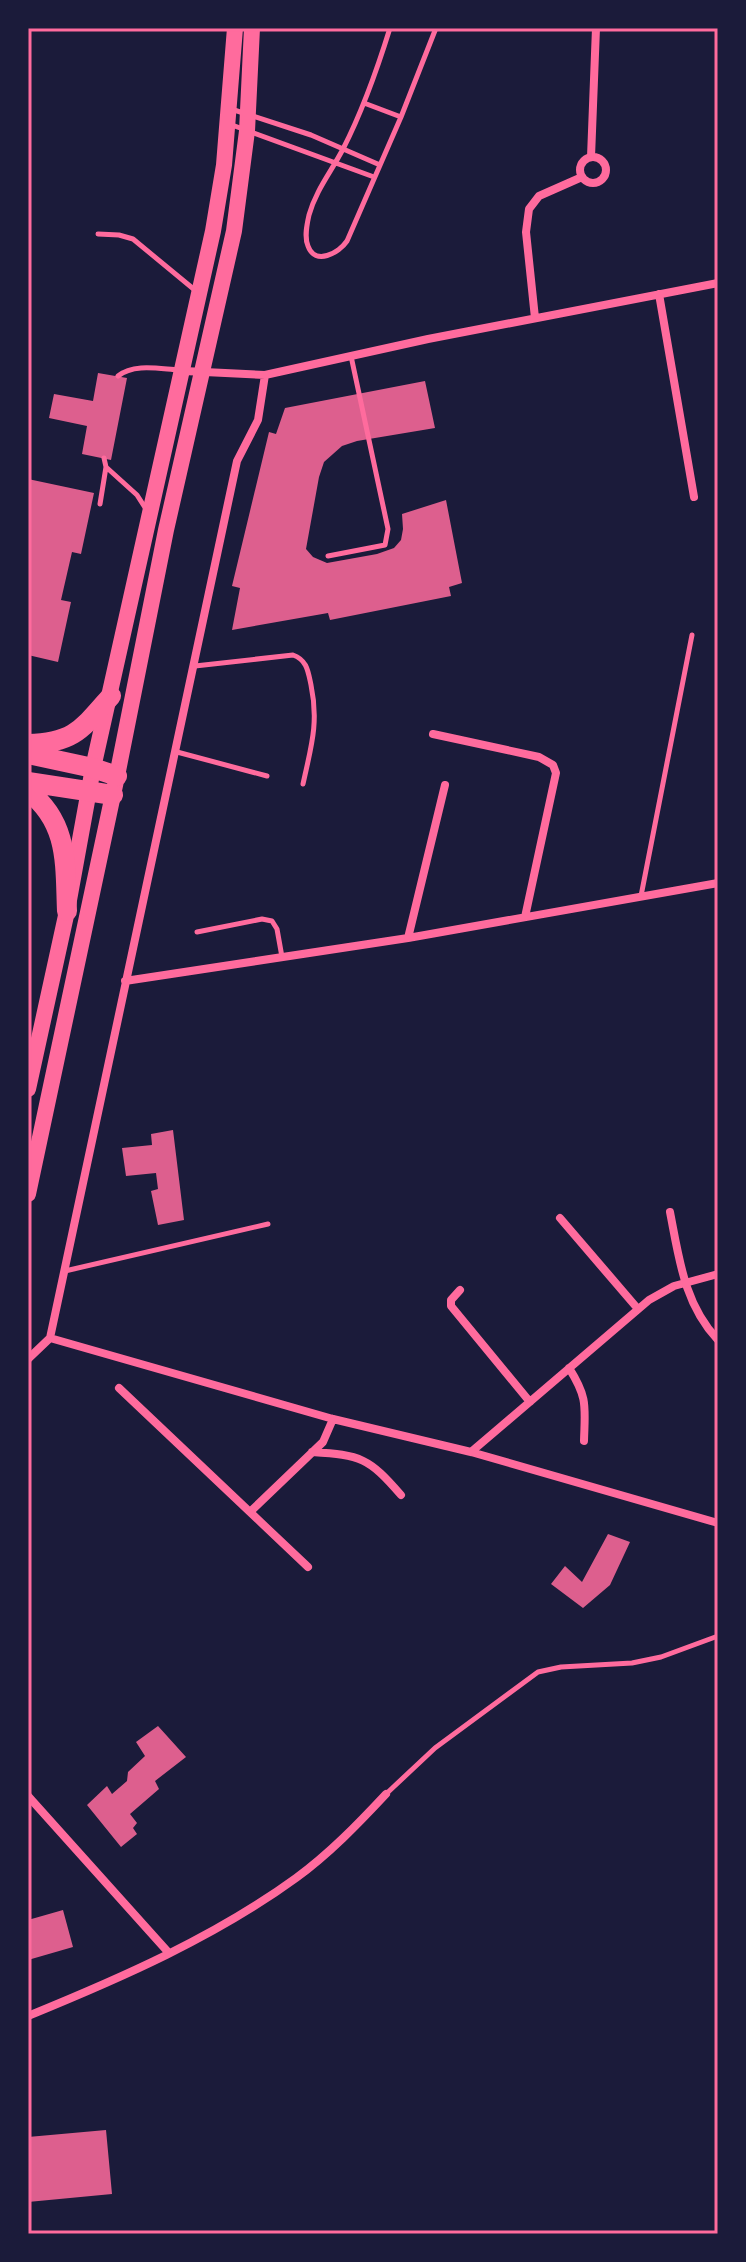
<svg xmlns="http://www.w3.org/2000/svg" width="746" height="2262" font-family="Commissioner,sans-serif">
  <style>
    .building { fill: #dd5f8e }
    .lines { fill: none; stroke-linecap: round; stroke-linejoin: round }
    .service { stroke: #ff6b9d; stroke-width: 5 }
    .minor { stroke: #ff6b9d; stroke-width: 8 }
    .secondary { stroke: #ff6b9d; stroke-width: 16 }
    .motorway { stroke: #ff6b9d; stroke-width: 20 }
    .neatline { fill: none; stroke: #ff6b9d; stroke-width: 3 }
  </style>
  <rect width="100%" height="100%" fill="#1b1b3a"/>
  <path class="building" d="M 98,373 L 127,378 L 111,460 L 82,454 L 87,426 L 49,418 L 54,394 L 93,401 Z
    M 425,381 L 435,428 L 357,441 L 342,446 L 324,462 L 319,477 L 306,549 L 313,557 L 327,563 L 377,554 L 394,548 L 401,540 L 403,529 L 402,514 L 446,500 L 462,583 L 449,587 L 451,596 L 330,620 L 328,613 L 232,630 L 240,588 L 232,586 L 269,432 L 276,434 L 285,408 Z
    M 28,479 L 94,493 L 81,554 L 72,552 L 61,600 L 71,602 L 58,662 L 28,655 Z
    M 173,1130 L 184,1220 L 158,1225 L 151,1191 L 158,1189 L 156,1173 L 126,1176 L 122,1148 L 152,1145 L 151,1134 Z
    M 608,1534 L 630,1542 L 610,1585 L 583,1608 L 551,1584 L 565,1566 L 582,1582 Z
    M 158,1726 L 186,1757 L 155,1781 L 159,1789 L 130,1814 L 137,1823 L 133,1828 L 137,1834 L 121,1847 L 87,1805 L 107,1786 L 112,1794 L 127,1781 L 128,1772 L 145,1756 L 136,1742 Z
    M 63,1910 L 73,1947 L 28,1960 L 28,1920 Z
    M 106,2130 L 112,2194 L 28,2202 L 28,2137 Z"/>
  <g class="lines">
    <path class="service" d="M 390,28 C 377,70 363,110 343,149 C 331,172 316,190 309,215 C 307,224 304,237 308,246 C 315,266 339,253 347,241 L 401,117 L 436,28
      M 364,103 L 401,117
      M 231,109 L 311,135 L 380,165
      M 232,125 L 374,177
      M 98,234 L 119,235 L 133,239 L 196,291
      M 118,376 C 134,363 160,369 179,370
      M 106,467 L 137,495 L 146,509
      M 100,504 L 106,467 L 104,458
      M 328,556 L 385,545 L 388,529 L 351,356
      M 195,666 L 293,655 C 307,660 308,671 311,685 C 319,723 311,747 303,784
      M 177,752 L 267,776
      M 641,896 L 692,635
      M 197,932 L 262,919 L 272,921 L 277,929 L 282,957
      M 65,1271 L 268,1224
      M 386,1794 L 435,1748 L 538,1672 L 561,1667 L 632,1663 L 661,1657 L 718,1636"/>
    <path class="minor" d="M580 170a13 13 0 1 1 26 0a13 13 0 1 1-26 0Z
      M 591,157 L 596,28
      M 659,294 L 694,497
      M 535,318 L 526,232 L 529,209 L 539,196 L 582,177
      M 184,371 L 265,375 L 428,339 L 718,283
      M 433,734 L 539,757 L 553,765 L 556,773 L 525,917
      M 408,938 L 445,785
      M 125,981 L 408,938 L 718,883
      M 670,1212 C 679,1258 684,1304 718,1340
      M 560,1218 L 638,1309
      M 460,1290 L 451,1300 L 451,1306 L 530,1402
      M 50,1338 L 333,1419 L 471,1452 L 718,1523
      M 28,1359 L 50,1338 L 237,461 L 258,420 L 265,375
      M 569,1368 C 588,1398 585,1406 584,1441
      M 119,1388 L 308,1567
      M 312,1452 C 361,1455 369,1458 401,1495
      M 471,1452 L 649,1300 L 674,1286 L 718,1274
      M 250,1512 L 323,1442 L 333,1419
      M 28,1796 L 168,1952
      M 28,2016 C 121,1978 215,1937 296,1878 C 329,1854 358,1824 386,1794"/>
    <path class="secondary" d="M 28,1089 L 67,911 L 93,768 L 213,231 L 224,165 L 235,28
      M 28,1194 L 117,776 L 166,530 L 234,231 L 247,131 L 252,28"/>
    <path class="motorway" d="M 28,744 C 74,743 82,729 111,696
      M 28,754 L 93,768 L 117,776
      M 28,782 L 113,795
      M 28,791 C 69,823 65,864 67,911"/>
  </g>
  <rect width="746" height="2262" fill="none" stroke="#1b1b3a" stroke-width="60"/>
  <rect x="30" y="30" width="686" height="2202" class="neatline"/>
</svg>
